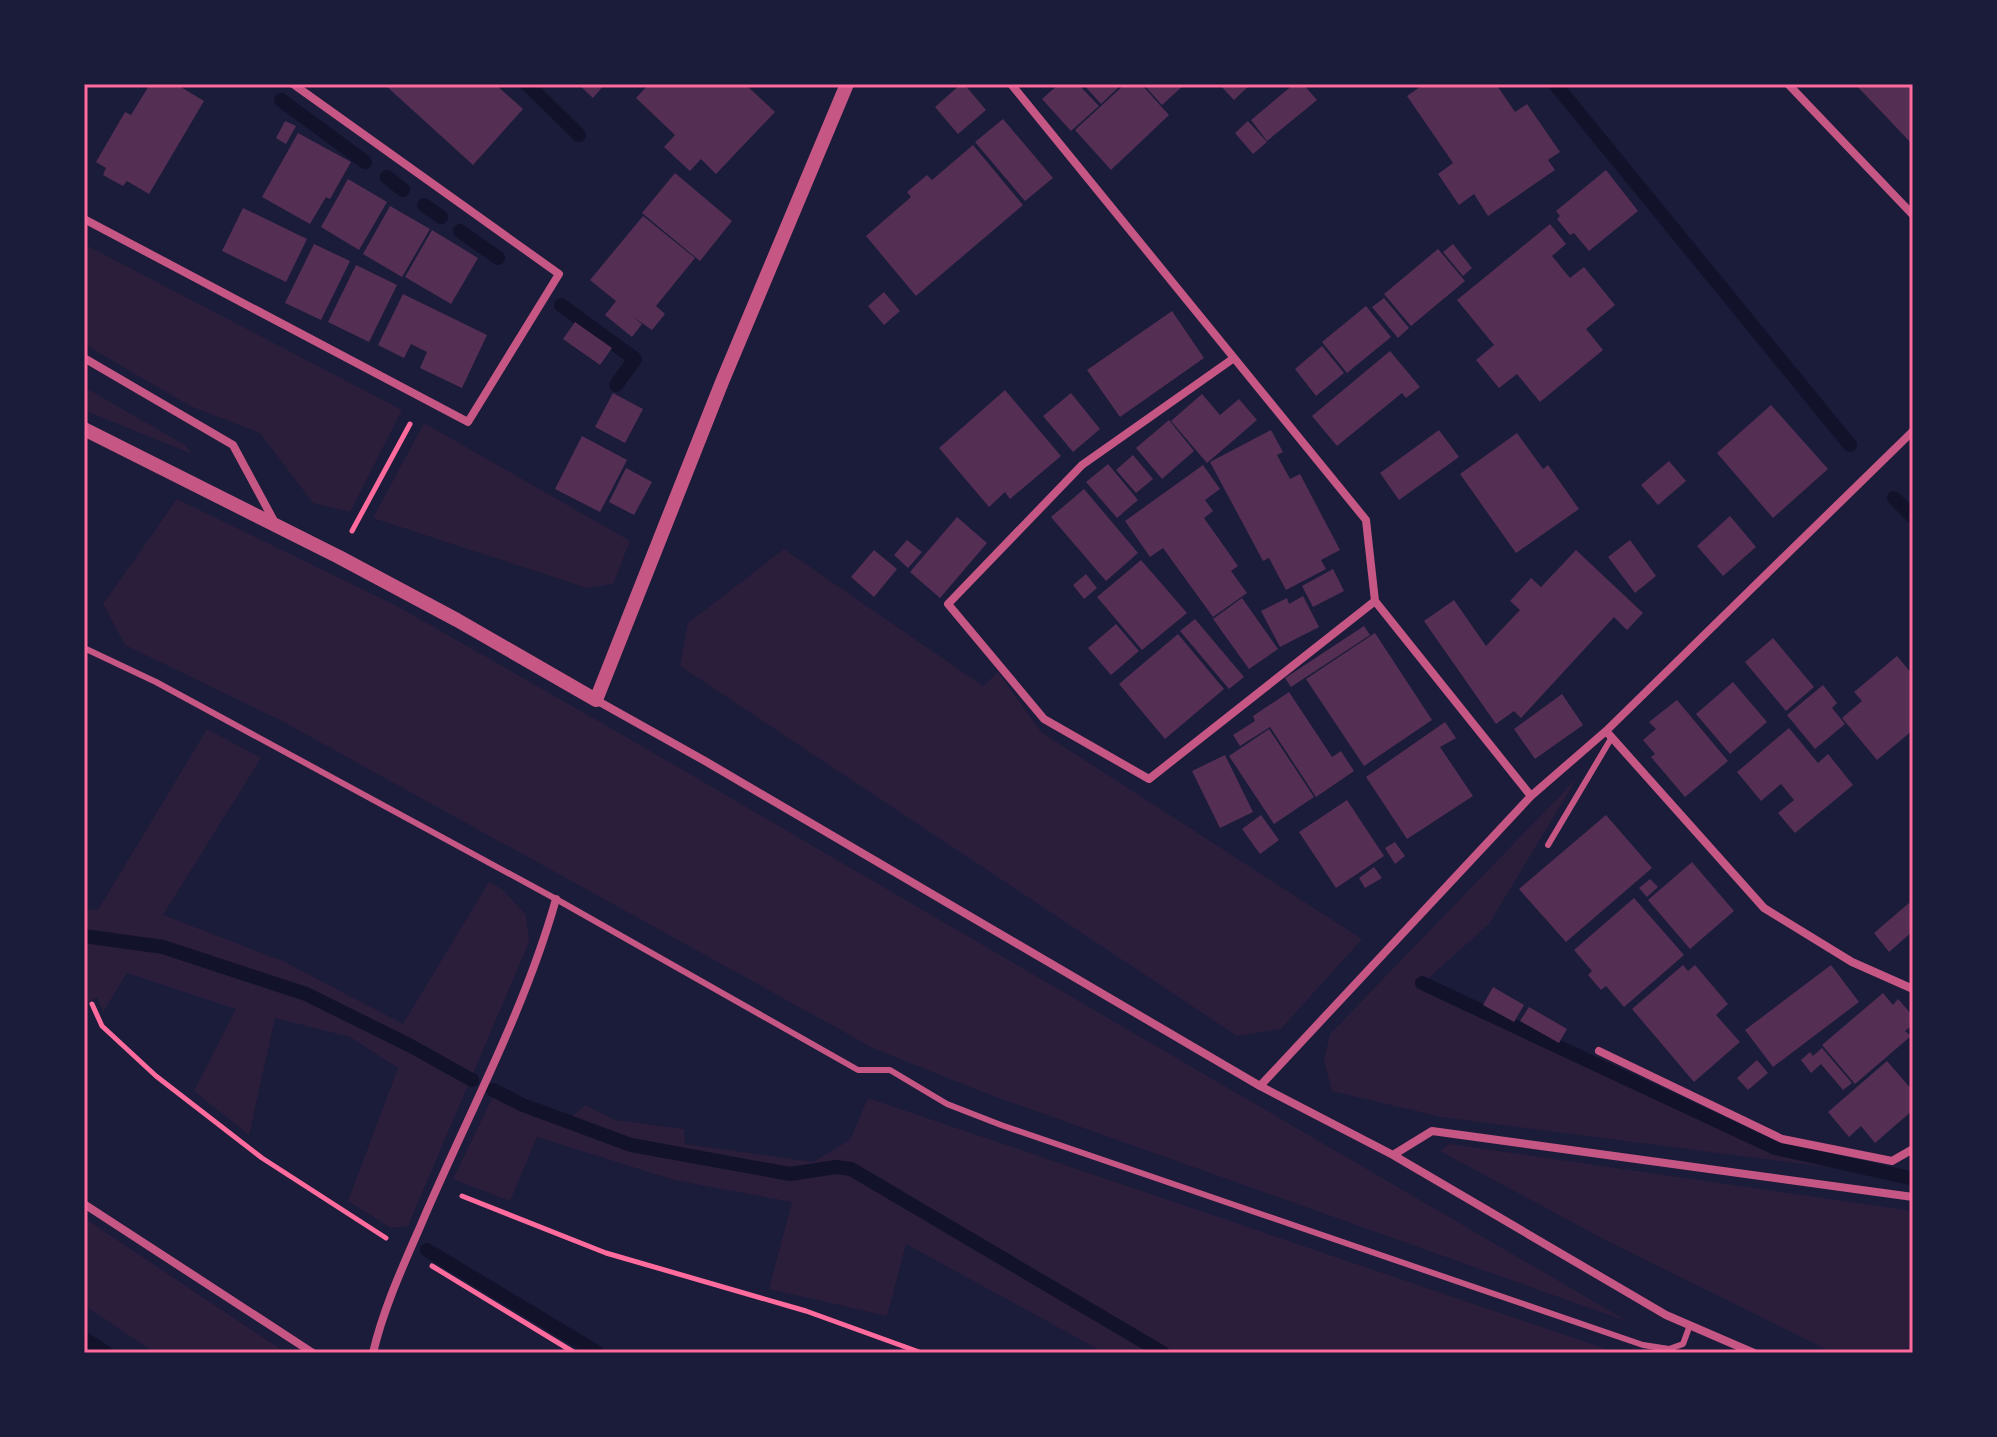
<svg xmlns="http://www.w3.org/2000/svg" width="1997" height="1437" font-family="Quicksand,sans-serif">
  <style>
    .green { fill: #2a1e3b }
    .water { fill: #12122b }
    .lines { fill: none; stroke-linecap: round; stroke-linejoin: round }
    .stream { stroke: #12122b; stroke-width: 14 }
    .building { fill: #542f53 }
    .path { stroke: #ff6b9d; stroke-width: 5 }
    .service { stroke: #c65784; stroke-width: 6 }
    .minor { stroke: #c65784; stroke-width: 8 }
    .tertiary { stroke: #c65784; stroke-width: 14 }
    .neatline { fill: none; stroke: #ff6b9d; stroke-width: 3 }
  </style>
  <rect width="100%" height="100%" fill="#1b1b3a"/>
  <path class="green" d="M 84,244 L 402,410 L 350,512 L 313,503 L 260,433 L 190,406 L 84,344 Z
    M 84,387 L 185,445 L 192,454 L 84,410 Z
    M 424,423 L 630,541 L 613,584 L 587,588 L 373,518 Z
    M 177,499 L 397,606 L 628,738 L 1629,1322 L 985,1093 L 875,1049 L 280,720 L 125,645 L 103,604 Z
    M 784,549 L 983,686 L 998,672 L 1041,732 L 1362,939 L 1281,1029 L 1237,1036 L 680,666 L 688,623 Z
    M 207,729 L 261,758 L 163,915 L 283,961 L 403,1024 L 489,882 L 502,889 L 526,915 L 529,942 L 408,1226 L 391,1228 L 348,1201 L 398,1068 L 350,1037 L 275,1018 L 249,1135 L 194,1091 L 236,1009 L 127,973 L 103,1012 L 97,997 L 84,1006 L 84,909 L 98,910 Z
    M 1577,778 L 1489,924 L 1423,983 L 1775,1148 L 1910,1178 L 1441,1117 L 1332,1091 L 1324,1060 L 1330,1034 Z
    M 498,1086 L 571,1117 L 585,1105 L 615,1120 L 684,1129 L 685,1144 L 813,1162 L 850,1140 L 868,1098 L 1618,1353 L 1105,1353 L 906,1244 L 887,1316 L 769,1289 L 792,1202 L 674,1180 L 537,1137 L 510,1201 L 453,1179 Z
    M 1449,1144 L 1913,1211 L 1913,1353 L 1834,1353 L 1611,1243 L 1440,1151 Z
    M 84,1218 L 286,1353 L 155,1353 L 84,1305 Z"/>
  <path class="water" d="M 84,1330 L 119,1353 L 84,1353 Z"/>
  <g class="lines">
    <path class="stream" d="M 527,84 L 579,135
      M 1555,84 L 1850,445
      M 281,100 L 365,162
      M 387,177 L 403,190
      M 424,205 L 441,217
      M 460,231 L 498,258
      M 561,305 L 635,359 L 616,385
      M 1894,498 L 1913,517
      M 84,936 L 163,947 L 306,994 L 409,1045 L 472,1080
      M 1422,983 L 1775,1148 L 1910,1178
      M 493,1090 L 523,1105 L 631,1145 L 790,1174 L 836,1167 L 851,1169 L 1163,1353
      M 427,1250 L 598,1353"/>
  </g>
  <path class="building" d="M 150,84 L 176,84 L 204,101 L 149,194 L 127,181 L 123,186 L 103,175 L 106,168 L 96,162 L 125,112 L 131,115 Z
    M 384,84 L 495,84 L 523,109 L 473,165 Z
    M 578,84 L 605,84 L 593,98 Z
    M 649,84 L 745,84 L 775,112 L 716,174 L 701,159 L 690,171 L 664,147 L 675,135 L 636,98 Z
    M 961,84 L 964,84 L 986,110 L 958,134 L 935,107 Z
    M 1059,84 L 1078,84 L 1099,106 L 1071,131 L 1042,99 Z
    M 1083,84 L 1122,84 L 1101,104 Z
    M 1125,84 L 1141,84 L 1169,115 L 1111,170 L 1075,130 Z
    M 1143,84 L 1185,84 L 1162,105 Z
    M 1219,84 L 1251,84 L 1234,100 Z
    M 1294,84 L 1303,84 L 1317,100 L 1267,141 L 1251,120 Z
    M 1424,84 L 1496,84 L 1515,112 L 1527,104 L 1560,152 L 1548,160 L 1555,170 L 1488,216 L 1474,194 L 1459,205 L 1438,174 L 1453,163 L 1407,96 Z
    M 1855,84 L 1913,84 L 1913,145 Z
    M 1003,119 L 1053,178 L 1025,201 L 975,142 Z
    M 285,121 L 296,126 L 286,144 L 276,138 Z
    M 1248,121 L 1267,142 L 1253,154 L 1235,133 Z
    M 298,133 L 351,162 L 330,199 L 326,197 L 310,224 L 262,197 Z
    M 973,145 L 1023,205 L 916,296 L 866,236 L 911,197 L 907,192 L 927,175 L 932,180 Z
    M 1606,170 L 1638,211 L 1589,251 L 1574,233 L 1570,235 L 1557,219 L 1560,216 L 1556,211 Z
    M 675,173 L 732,221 L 700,261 L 642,213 Z
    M 348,179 L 387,202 L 359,250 L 321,227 Z
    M 390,206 L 430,229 L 402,277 L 363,254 Z
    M 243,208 L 307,239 L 286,282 L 222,251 Z
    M 643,216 L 695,258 L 656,306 L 665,314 L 652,330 L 632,316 L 642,324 L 632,337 L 605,315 L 616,301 L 590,280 Z
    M 1550,224 L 1566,244 L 1552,256 L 1570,278 L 1584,267 L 1615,305 L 1586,329 L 1603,350 L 1540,402 L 1517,374 L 1499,388 L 1476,360 L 1494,345 L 1457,300 Z
    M 432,230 L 478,258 L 451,304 L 405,277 Z
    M 314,244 L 350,261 L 321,320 L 285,303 Z
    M 1453,244 L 1472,268 L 1463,276 L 1443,252 Z
    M 1438,249 L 1465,281 L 1411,326 L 1384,294 Z
    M 356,265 L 397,285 L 369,342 L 328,322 Z
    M 884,292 L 900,311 L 884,325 L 868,306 Z
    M 403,294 L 487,335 L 462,388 L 420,368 L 427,352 L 411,344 L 404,358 L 378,345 Z
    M 1384,298 L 1409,328 L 1398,338 L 1372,307 Z
    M 1366,306 L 1391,337 L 1347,373 L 1322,342 Z
    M 1172,311 L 1204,358 L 1120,417 L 1087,370 Z
    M 575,322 L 612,348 L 600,365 L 563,339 Z
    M 1322,346 L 1344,373 L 1316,396 L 1295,369 Z
    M 1390,351 L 1420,387 L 1406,398 L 1402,393 L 1337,446 L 1312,416 Z
    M 1005,390 L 1061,456 L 1010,499 L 1005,492 L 989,507 L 939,448 Z
    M 613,393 L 643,409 L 625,443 L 595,427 Z
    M 1071,393 L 1100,429 L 1073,452 L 1043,416 Z
    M 1202,394 L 1220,415 L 1239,399 L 1257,420 L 1207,463 L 1171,421 Z
    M 1771,405 L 1828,469 L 1773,518 L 1717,453 Z
    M 1169,420 L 1194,451 L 1162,479 L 1136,448 Z
    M 1271,430 L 1283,452 L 1277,455 L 1290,479 L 1300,474 L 1340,550 L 1321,560 L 1326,569 L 1286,590 L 1269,558 L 1263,561 L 1210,462 Z
    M 1439,430 L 1459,457 L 1399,500 L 1380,473 Z
    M 1517,433 L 1543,469 L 1548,465 L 1579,509 L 1516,553 L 1460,474 Z
    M 582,436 L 627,460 L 600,512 L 555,489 Z
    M 1133,455 L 1153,479 L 1136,493 L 1116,470 Z
    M 1669,461 L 1686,481 L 1658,505 L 1641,485 Z
    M 1108,464 L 1138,500 L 1117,518 L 1086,482 Z
    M 1203,465 L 1220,489 L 1205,500 L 1213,511 L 1204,518 L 1238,566 L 1231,571 L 1247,593 L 1213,617 L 1163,548 L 1150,557 L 1125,521 Z
    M 626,468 L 652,482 L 634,515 L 609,502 Z
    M 1084,489 L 1138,553 L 1106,581 L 1051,517 Z
    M 1730,516 L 1756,547 L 1723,576 L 1697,546 Z
    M 957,517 L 987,543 L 940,598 L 910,572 Z
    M 907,540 L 922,552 L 908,568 L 894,555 Z
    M 1630,540 L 1656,576 L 1635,593 L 1608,557 Z
    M 874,550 L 897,569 L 874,597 L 851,577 Z
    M 1576,550 L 1643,613 L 1627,630 L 1614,617 L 1521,718 L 1514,711 L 1496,724 L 1424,621 L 1454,600 L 1486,646 L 1520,610 L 1510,601 L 1531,578 L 1541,587 Z
    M 1141,560 L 1187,613 L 1142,650 L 1097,597 Z
    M 1333,569 L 1344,591 L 1313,607 L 1302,586 Z
    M 1086,574 L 1097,588 L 1084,599 L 1073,585 Z
    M 1303,596 L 1319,627 L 1280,647 L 1261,611 L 1287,598 L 1289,604 Z
    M 1242,598 L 1278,649 L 1249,669 L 1213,619 Z
    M 1195,619 L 1244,677 L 1229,689 L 1180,631 Z
    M 1116,624 L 1139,651 L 1111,675 L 1088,648 Z
    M 1364,626 L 1370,635 L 1291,687 L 1285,678 Z
    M 1375,633 L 1432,720 L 1364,766 L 1306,679 Z
    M 1178,634 L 1224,689 L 1165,739 L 1119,684 Z
    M 1773,638 L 1814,687 L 1786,711 L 1745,662 Z
    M 1897,656 L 1913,675 L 1913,730 L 1877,760 L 1842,718 L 1862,701 L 1854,692 Z
    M 1733,682 L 1767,722 L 1730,754 L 1696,714 Z
    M 1823,685 L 1837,703 L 1832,708 L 1845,724 L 1815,749 L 1787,715 Z
    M 1289,692 L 1332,757 L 1341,751 L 1354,771 L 1316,797 L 1270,727 L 1240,746 L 1233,735 L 1255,721 L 1253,716 Z
    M 1562,694 L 1583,725 L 1535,759 L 1514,729 Z
    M 1677,700 L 1728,761 L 1685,797 L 1651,757 L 1655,754 L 1643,740 L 1656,729 L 1649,722 Z
    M 1445,722 L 1456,738 L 1440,747 L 1473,796 L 1407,839 L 1366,777 Z
    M 1789,728 L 1818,763 L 1828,754 L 1853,785 L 1795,833 L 1778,813 L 1794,800 L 1781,784 L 1761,801 L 1737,772 Z
    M 1269,729 L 1314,797 L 1274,824 L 1229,756 Z
    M 1225,755 L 1253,812 L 1220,828 L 1192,771 Z
    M 1347,800 L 1384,856 L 1336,888 L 1299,832 Z
    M 1261,815 L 1279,840 L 1260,854 L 1242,829 Z
    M 1606,815 L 1652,868 L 1566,942 L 1519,889 Z
    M 1395,842 L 1405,856 L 1395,864 L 1385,848 Z
    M 1692,862 L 1734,911 L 1690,949 L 1648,900 Z
    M 1374,867 L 1382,878 L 1365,888 L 1359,878 Z
    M 1650,879 L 1658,887 L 1647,897 L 1639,888 Z
    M 1634,898 L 1684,955 L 1624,1007 L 1606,986 L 1601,990 L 1588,975 L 1592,971 L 1574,950 Z
    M 1909,903 L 1913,908 L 1913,931 L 1889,952 L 1874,933 Z
    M 1683,965 L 1688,971 L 1695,965 L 1728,1004 L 1716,1015 L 1740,1042 L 1694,1082 L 1632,1009 Z
    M 1831,965 L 1859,1002 L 1773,1067 L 1745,1030 Z
    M 1493,987 L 1524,1005 L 1514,1022 L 1483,1005 Z
    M 1883,993 L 1893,1005 L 1898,999 L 1913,1016 L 1913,1024 L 1905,1031 L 1911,1036 L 1855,1084 L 1822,1045 Z
    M 1529,1007 L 1567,1029 L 1559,1043 L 1520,1021 Z
    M 1822,1048 L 1852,1083 L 1843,1090 L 1821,1064 L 1811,1073 L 1801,1060 L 1810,1052 L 1813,1056 Z
    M 1757,1060 L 1768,1073 L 1748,1090 L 1737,1078 Z
    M 1887,1061 L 1913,1091 L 1913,1110 L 1875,1143 L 1861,1126 L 1849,1137 L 1828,1112 Z"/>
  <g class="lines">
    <path class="path" d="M 352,531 L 410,424
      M 92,1004 L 102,1026 L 156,1076 L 262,1158 L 386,1238
      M 462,1196 L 606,1253 L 806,1311 L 922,1353
      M 432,1266 L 575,1353"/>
    <path class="service" d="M 84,648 L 156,682 L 556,899 L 858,1070 L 890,1070 L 947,1104 L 1001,1125 L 1643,1345 L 1669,1349 L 1683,1344 L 1690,1325
      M 1548,845 L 1612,737"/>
    <path class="minor" d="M 1011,84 L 1366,520 L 1375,601 L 1531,796
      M 1788,84 L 1913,215
      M 84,219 L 468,422 L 559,274 L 293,84
      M 84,358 L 233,445 L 274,521
      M 1234,358 L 1082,465 L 948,604 L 1044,719 L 1149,779 L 1375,601
      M 596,700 L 705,761 L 1260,1086 L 1393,1155 L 1666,1315 L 1754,1353
      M 1606,731 L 1764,908 L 1852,962 L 1913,989
      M 1599,1051 L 1782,1139 L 1892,1161 L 1913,1149
      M 1260,1086 L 1531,796 L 1606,731 L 1913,431
      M 1393,1155 L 1432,1131 L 1913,1197
      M 84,1204 L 313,1353
      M 373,1353 C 383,1310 402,1268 420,1227 C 466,1118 524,1013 556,899"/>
    <path class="tertiary" d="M 84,429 L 339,557 L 457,620 L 596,700 L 722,382 L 847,84"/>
  </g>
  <rect width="1997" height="1437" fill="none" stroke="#1b1b3a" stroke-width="172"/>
  <rect x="86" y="86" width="1825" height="1265" class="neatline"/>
</svg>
